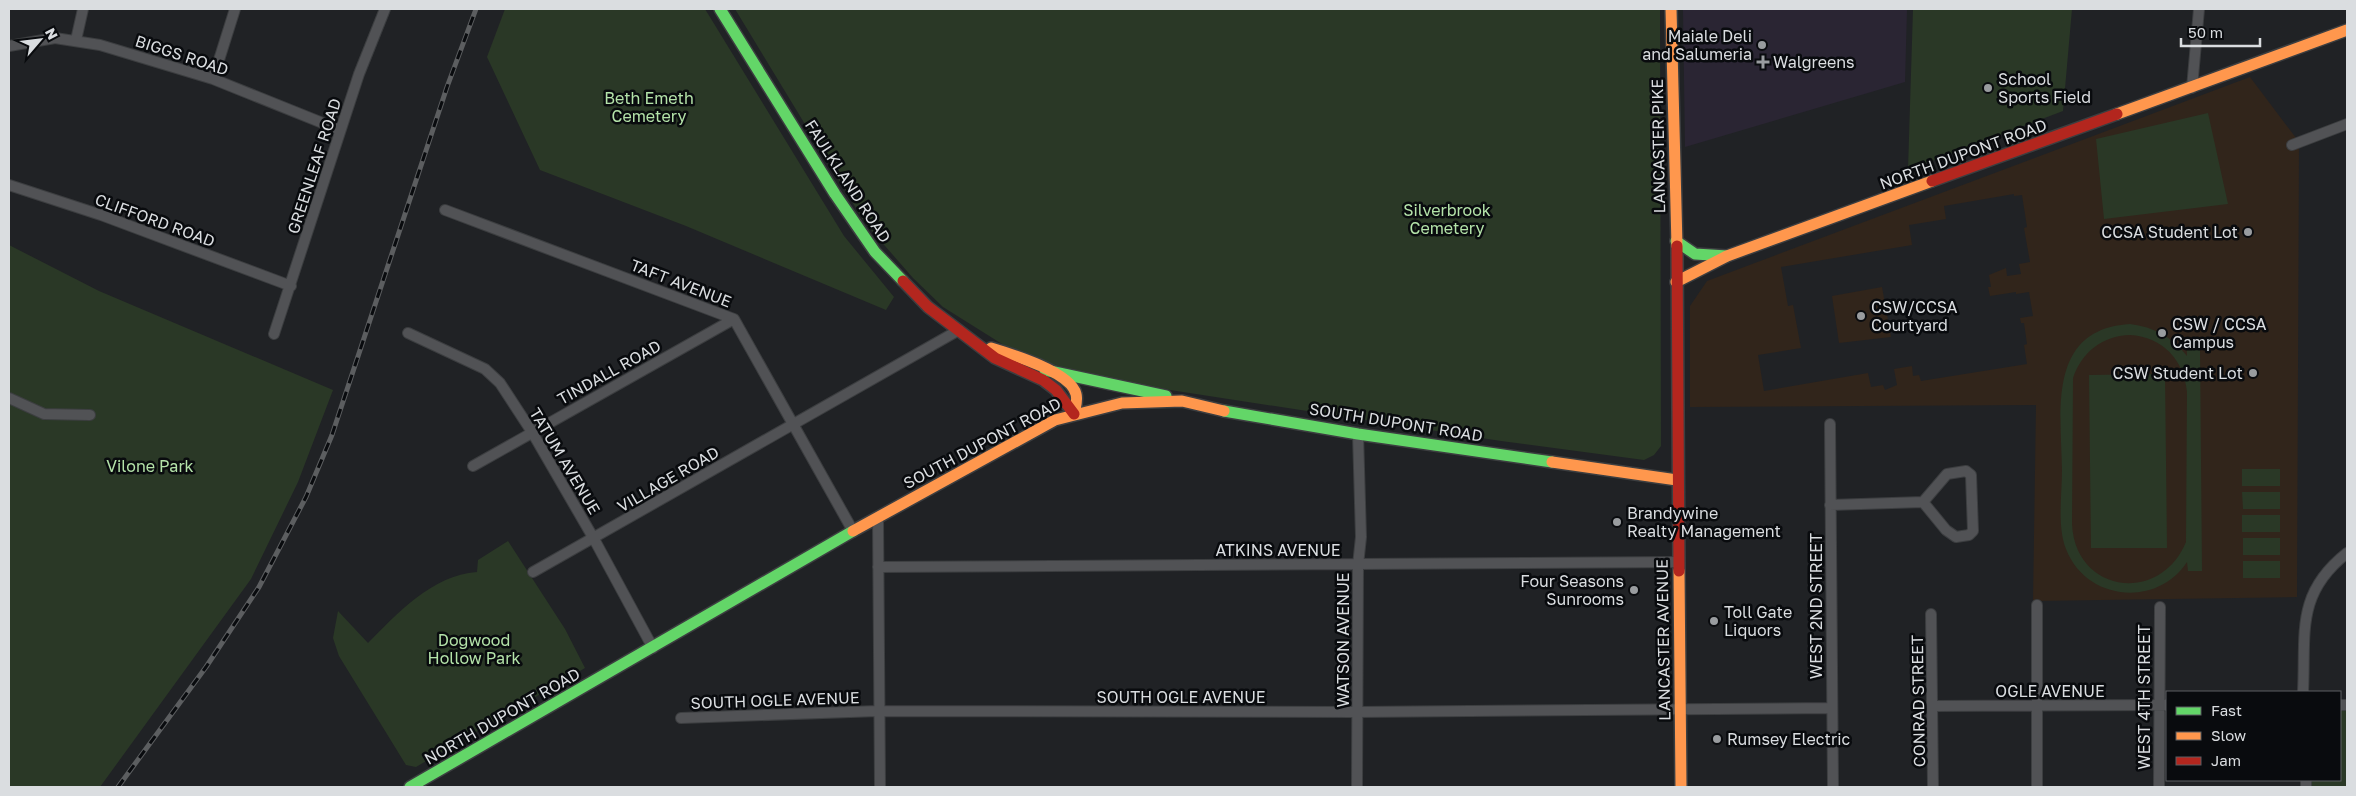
<svg xmlns="http://www.w3.org/2000/svg" width="2356" height="796" font-family="'Golos Text',sans-serif">
  <style>
    .commercial { fill: #2a2533 }
    .education { fill: #31251b; fill-rule: evenodd }
    .green { fill: #2a3826; fill-rule: evenodd }
    .lines { fill: none; stroke-linecap: round; stroke-linejoin: round }
    .street-casing { stroke: #3c3e40; stroke-width: 12 }
    .fast-casing { stroke: #3c3e40; stroke-width: 14 }
    .slow-casing { stroke: #3c3e40; stroke-width: 14 }
    .jam-casing { stroke: #3c3e40; stroke-width: 14 }
    .street { stroke: #515255; stroke-width: 10 }
    .fast { stroke: #63d668; stroke-width: 11 }
    .slow { stroke: #ff974d; stroke-width: 11 }
    .jam { stroke: #b3261e; stroke-width: 11 }
    .rail-casing { stroke: #5c5e60; stroke-width: 5 }
    .rail { stroke: #090b0e; stroke-width: 3; stroke-dasharray: 9; stroke-linecap: butt }
    .poi-dot { fill: #999c9f; stroke: #090b0e; stroke-width: 2 }
    .labels { text-anchor: middle; dominant-baseline: central; stroke-width: 5; stroke-linejoin: round; paint-order: stroke }
    .poi-label { font-size: 16px; fill: #dadde0; stroke: #090b0e; text-anchor: start }
    .street-label { font-size: 16px; fill: #dadde0; stroke: #090b0e }
    .park-label { font-size: 16px; fill: #b4e3a9; stroke: #090b0e }
  </style>
  <rect width="100%" height="100%" fill="#202225"/>
  <path class="commercial" d="M 1683,9 L 1907,9 L 1905,82 L 1685,147 Z"/>
  <path class="education" d="M 2250,77 L 2299,142 L 2297,597 L 2033,601 L 2036,405 L 1690,407 L 1690,306 L 1707,281 ZM 2014,194 L 2014,196 L 2022,195 L 2027,227 L 2024,228 L 2030,262 L 2019,264 L 2021,274 L 2007,276 L 2006,268 L 1989,275 L 1991,287 L 1988,287 L 1990,296 L 2016,292 L 2016,294 L 2029,292 L 2033,316 L 2020,318 L 2021,323 L 2024,323 L 2027,344 L 2024,345 L 2027,364 L 1921,381 L 1919,375 L 1913,376 L 1912,366 L 1894,369 L 1897,385 L 1885,390 L 1883,385 L 1871,387 L 1868,373 L 1764,391 L 1758,355 L 1801,348 L 1793,305 L 1788,306 L 1781,267 L 1912,245 L 1909,225 L 1946,219 L 1944,206 Z
    M 1882,287 L 1891,337 L 1839,343 L 1832,296 Z"/>
  <path class="green" d="M 505,9 L 705,9 L 844,236 L 894,297 L 886,310 L 686,226 L 540,170 L 487,57 Z
    M 735,9 L 1660,9 L 1661,446 L 1654,455 L 1644,460 L 1501,441 L 1099,379 L 1057,367 L 1010,349 L 943,307 L 913,278 L 865,223 Z
    M 1913,9 L 2072,9 L 2063,111 L 1908,170 Z
    M 2208,113 L 2228,204 L 2104,219 L 2096,139 Z
    M 9,245 L 99,291 L 333,390 L 298,482 L 251,579 L 100,787 L 9,787 Z
    M 2130,324 C 2154,327 2172,337 2187,356 L 2187,347 L 2200,347 L 2202,571 L 2188,571 L 2187,562 C 2157,608 2086,601 2066,549 C 2057,526 2062,495 2062,470 C 2061,411 2047,329 2130,324 ZM 2130,335 C 2163,337 2184,360 2187,392 L 2186,542 C 2160,605 2075,593 2072,524 L 2073,378 C 2082,352 2102,336 2130,335 Z
    M 2165,374 L 2167,548 L 2091,548 L 2089,375 Z
    M 2242,469 L 2280,469 L 2280,486 L 2242,486 Z
    M 2242,492 L 2280,492 L 2280,509 L 2243,509 Z
    M 2242,515 L 2280,515 L 2280,532 L 2242,532 Z
    M 2243,538 L 2280,538 L 2280,555 L 2243,555 Z
    M 508,541 L 565,629 L 585,668 L 416,767 L 406,765 L 339,656 L 333,638 L 338,611 L 368,643 C 397,614 432,575 477,572 L 478,560 Z
    M 2243,561 L 2280,561 L 2280,578 L 2243,578 Z
    M 2340,705 L 2347,705 L 2347,787 L 2306,787 L 2306,780 L 2340,780 Z"/>
  <g class="lines">
    <defs>
      <path id="street" d="M 76,40 L 83,9
        M 9,46 L 55,38 L 100,45 L 213,79 L 340,130
        M 213,79 L 235,9
        M 2192,88 L 2199,9
        M 2292,145 L 2347,124
        M 9,185 L 101,215 L 291,286
        M 445,210 L 734,319 L 853,531
        M 408,333 L 485,369 L 500,383 L 532,432 L 594,539 L 653,648
        M 274,334 L 359,74 L 385,9
        M 9,398 L 44,414 L 90,415
        M 1830,424 L 1833,787
        M 473,466 L 734,319
        M 1830,505 L 1923,502 L 1947,474 L 1966,471 L 1971,475 L 1973,531 L 1969,535 L 1956,537 L 1946,530 L 1923,502
        M 878,517 L 880,787
        M 878,567 L 1679,562
        M 533,572 L 959,330
        M 2037,605 L 2037,787
        M 1931,614 L 1933,787
        M 2303,692 C 2306,633 2295,594 2347,553
        M 2340,705 L 2347,705
        M 1933,706 L 2167,705
        M 681,718 L 878,711 L 1357,712 L 1832,708
        M 2306,780 L 2306,787
        M 1357,787 L 1358,565 L 1361,537 L 1358,434
        M 2159,787 L 2160,607"/>
      <path id="fast" d="M 720,9 L 835,194 L 875,252 L 903,281
        M 1676,241 L 1695,254 L 1727,256
        M 1045,370 L 1166,396
        M 1224,411 L 1358,434 L 1552,462
        M 410,787 L 853,531"/>
      <path id="slow" d="M 1671,9 L 1677,246
        M 2117,114 L 2347,30
        M 1676,282 L 1727,256 L 1932,181
        M 991,348 C 1011,354 1071,372 1076,394 C 1078,401 1075,408 1074,414
        M 1552,462 L 1677,480
        M 853,531 L 1055,420 L 1122,403 L 1182,401 L 1224,411
        M 1679,571 L 1681,787"/>
      <path id="jam" d="M 1932,181 L 2117,114
        M 1677,246 L 1679,571
        M 903,281 L 928,307 L 995,358 L 1043,380 L 1056,390 L 1074,414"/>
    </defs>
    <use href="#street" class="street-casing"/>
    <use href="#fast" class="fast-casing"/>
    <use href="#slow" class="slow-casing"/>
    <use href="#jam" class="jam-casing"/>
    <use href="#street" class="street"/>
    <use href="#fast" class="fast"/>
    <use href="#slow" class="slow"/>
    <use href="#jam" class="jam"/>
    <defs>
      <path id="rail" d="M 118,787 L 206,667 L 259,587 L 306,497 L 332,435 L 447,87 L 476,9"/>
    </defs>
    <use href="#rail" class="rail-casing"/>
    <use href="#rail" class="rail"/>
  </g>
  <g class="poi-dot">
    <circle cx="1762" cy="45" r="5"/>
    <path d="M1760.5 54.5h5v5h5v5h-5v5h-5v-5h-5v-5h5z"/>
    <circle cx="1988" cy="88" r="5"/>
    <circle cx="2248" cy="232" r="5"/>
    <circle cx="1861" cy="316" r="5"/>
    <circle cx="2162" cy="333" r="5"/>
    <circle cx="2253" cy="373" r="5"/>
    <circle cx="1617" cy="522" r="5"/>
    <circle cx="1634" cy="590" r="5"/>
    <circle cx="1714" cy="621" r="5"/>
    <circle cx="1717" cy="739" r="5"/>
  </g>
  <g class="labels">
    <g class="poi-label">
      <text x="1752" y="36" text-anchor="end">Maiale Deli<tspan x="1752" dy="18">and Salumeria</tspan></text>
      <text x="1773" y="62">Walgreens</text>
      <text x="1998" y="79">School<tspan x="1998" dy="18">Sports Field</tspan></text>
      <text x="2238" y="232" text-anchor="end">CCSA Student Lot</text>
      <text x="1871" y="307">CSW/CCSA<tspan x="1871" dy="18">Courtyard</tspan></text>
      <text x="2172" y="324">CSW / CCSA<tspan x="2172" dy="18">Campus</tspan></text>
      <text x="2243" y="373" text-anchor="end">CSW Student Lot</text>
      <text x="1627" y="513">Brandywine<tspan x="1627" dy="18">Realty Management</tspan></text>
      <text x="1624" y="581" text-anchor="end">Four Seasons<tspan x="1624" dy="18">Sunrooms</tspan></text>
      <text x="1724" y="612">Toll Gate<tspan x="1724" dy="18">Liquors</tspan></text>
      <text x="1727" y="739">Rumsey Electric</text>
    </g>
    <g class="street-label">
      <text transform="translate(182 55) rotate(18)">BIGGS ROAD</text>
      <text transform="translate(1658 146) rotate(-91)">LANCASTER PIKE</text>
      <text transform="translate(1963 154) rotate(-20)">NORTH DUPONT ROAD</text>
      <text transform="translate(314 166) rotate(-72)">GREENLEAF ROAD</text>
      <text transform="translate(848 181) rotate(57)">FAULKLAND ROAD</text>
      <text transform="translate(155 220) rotate(20)">CLIFFORD ROAD</text>
      <text transform="translate(681 283) rotate(21)">TAFT AVENUE</text>
      <text transform="translate(609 372) rotate(-29)">TINDALL ROAD</text>
      <text transform="translate(1396 422) rotate(9)">SOUTH DUPONT ROAD</text>
      <text transform="translate(982 443) rotate(-28)">SOUTH DUPONT ROAD</text>
      <text transform="translate(565 461) rotate(59)">TATUM AVENUE</text>
      <text transform="translate(668 479) rotate(-30)">VILLAGE ROAD</text>
      <text x="1278" y="550">ATKINS AVENUE</text>
      <text transform="translate(1816 606) rotate(-90)">WEST 2ND STREET</text>
      <text transform="translate(1343 640) rotate(-90)">WATSON AVENUE</text>
      <text transform="translate(1663 640) rotate(-91)">LANCASTER AVENUE</text>
      <text x="2050" y="691">OGLE AVENUE</text>
      <text x="1181" y="697">SOUTH OGLE AVENUE</text>
      <text transform="translate(2144 697) rotate(-90)">WEST 4TH STREET</text>
      <text transform="translate(775 700) rotate(-2)">SOUTH OGLE AVENUE</text>
      <text transform="translate(1918 701) rotate(-91)">CONRAD STREET</text>
      <text transform="translate(502 716) rotate(-30)">NORTH DUPONT ROAD</text>
    </g>
    <g class="park-label">
      <text x="649" y="98">Beth Emeth<tspan x="649" dy="18">Cemetery</tspan></text>
      <text x="1447" y="210">Silverbrook<tspan x="1447" dy="18">Cemetery</tspan></text>
      <text x="150" y="466">Vilone Park</text>
      <text x="474" y="640">Dogwood<tspan x="474" dy="18">Hollow Park</tspan></text>
    </g>
  </g>
  <rect width="2356" height="796" fill="none" stroke="#dadde0" stroke-width="20"/>
  <rect x="2166" y="691" width="175" height="90" fill="#090b0e" stroke="#5d5f62"/>
  <rect x="2176" y="707" width="25" height="8" fill="#63d668" stroke="#5d5f62"/>
  <text x="2211" y="716" font-size="15" fill="#dadde0">Fast</text>
  <rect x="2176" y="732" width="25" height="8" fill="#ff974d" stroke="#5d5f62"/>
  <text x="2211" y="741" font-size="15" fill="#dadde0">Slow</text>
  <rect x="2176" y="757" width="25" height="8" fill="#b3261e" stroke="#5d5f62"/>
  <text x="2211" y="766" font-size="15" fill="#dadde0">Jam</text>
  <g transform="translate(40 40) rotate(62)" stroke="#090b0e" stroke-width="4" paint-order="stroke">
  <path d="M0-4L9 19L0 12L-9 19Z" fill="#dadde0"/>
  <text y="-8" font-size="14" font-weight="bold" text-anchor="middle" fill="#dadde0">N</text>
  </g>
  <path d="M2181 38v8h79v-8" fill="none" stroke="#dadde0" stroke-width="2.5"/>
  <text x="2188" y="38" font-size="15" fill="#dadde0" stroke="#090b0e" stroke-width="4" paint-order="stroke">50 m</text>
</svg>
